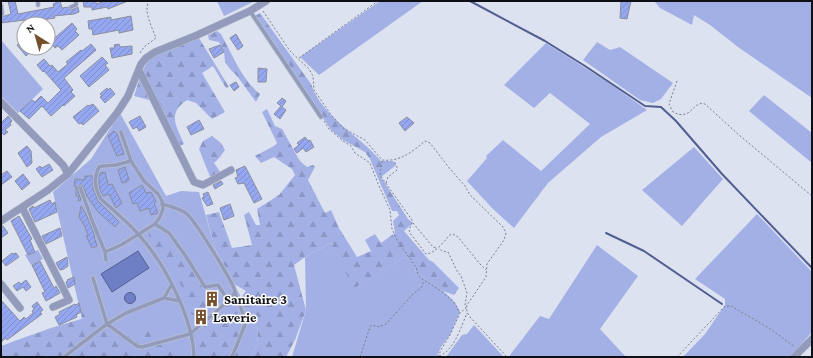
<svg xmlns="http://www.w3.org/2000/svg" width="813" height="358" font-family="'Crimson Pro',serif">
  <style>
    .green { fill: #a3b0e5 }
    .forest { fill: url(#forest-firs) }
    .water { fill: #6f7fc6; stroke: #525e91 }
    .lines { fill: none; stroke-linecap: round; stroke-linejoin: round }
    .stream { stroke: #525e91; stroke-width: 2 }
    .building { fill: url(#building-hatch); stroke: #8a8e9c }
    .lane-casing { stroke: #bcc0ce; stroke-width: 5 }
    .street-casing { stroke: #bcc0ce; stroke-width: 8 }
    .path { stroke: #7c7f8a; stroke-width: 1; stroke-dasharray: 2 2; stroke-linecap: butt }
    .lane { stroke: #929bbc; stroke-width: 3.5 }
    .street { stroke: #929bbc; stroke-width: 7 }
    .labels { text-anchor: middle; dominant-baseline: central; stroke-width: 3; stroke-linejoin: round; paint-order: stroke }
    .poi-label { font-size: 14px; font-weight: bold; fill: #0f1015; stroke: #fff; text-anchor: start }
  </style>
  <defs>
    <pattern id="forest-firs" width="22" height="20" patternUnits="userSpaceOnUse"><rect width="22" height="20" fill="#a3b0e5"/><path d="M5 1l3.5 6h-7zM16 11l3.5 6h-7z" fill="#8b96c4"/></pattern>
    <pattern id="building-hatch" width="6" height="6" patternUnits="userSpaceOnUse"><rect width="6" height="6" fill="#95a7f1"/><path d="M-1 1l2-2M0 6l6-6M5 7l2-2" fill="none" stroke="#7f8fce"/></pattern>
  </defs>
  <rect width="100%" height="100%" fill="#dde2f1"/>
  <path class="green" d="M 217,1 L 255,1 L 224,16 Z
    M 380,1 L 423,1 L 319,75 L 300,57 Z
    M 654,1 L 812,1 L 812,98 L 738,47 L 710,25 L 694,15 L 692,25 L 660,8 Z
    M 1,40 L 43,89 L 18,113 L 1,96 Z
    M 597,42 L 610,50 L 620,47 L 673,83 L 661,99 L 653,103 L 640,100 L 583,60 Z
    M 546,43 L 612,85 L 647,110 L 601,137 L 548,183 L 514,228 L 493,209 L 467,181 L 487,158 L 486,156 L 503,140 L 541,171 L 590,124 L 550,93 L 534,108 L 504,85 Z
    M 764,95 L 812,133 L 812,163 L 749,111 Z
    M 120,113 L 166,196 L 181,191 L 199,192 L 215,248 L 258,329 L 257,344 L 251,357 L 1,357 L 1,346 L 61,325 L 82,319 L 53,192 L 91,159 Z
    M 694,147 L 723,179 L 682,226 L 642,190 Z
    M 757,214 L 812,272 L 812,332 L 790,357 L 683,357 L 705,334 L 725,305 L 725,299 L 695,279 Z
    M 331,243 L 355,287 L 405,257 L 414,262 L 416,273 C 432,284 453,294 460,312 L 450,335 L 441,347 L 437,357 L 292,357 L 306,310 L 305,257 Z
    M 597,245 L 638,276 L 600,329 L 626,357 L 511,357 L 510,355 L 540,316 L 549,319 Z
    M 38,250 L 43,259 L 31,265 L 25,255 Z
    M 474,325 L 502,355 L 504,357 L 446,357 L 462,335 L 467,334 Z"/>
  <path class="forest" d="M 260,13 L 311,84 C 323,118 358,134 381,161 L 393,161 L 396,165 L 381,177 L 408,219 L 413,223 L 404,231 L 429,260 L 433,262 L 459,288 L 454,295 L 443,291 L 416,273 L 414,262 L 405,257 L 356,287 L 354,289 L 331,243 L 305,257 L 294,265 L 306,310 L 295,340 L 286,357 L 251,357 L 257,344 L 258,329 L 239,300 L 246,291 L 234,284 L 215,248 L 206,215 L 219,212 L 232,248 L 252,245 L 244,215 L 249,212 L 256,225 L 260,225 L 257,209 L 279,195 L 295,175 L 292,169 L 274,157 L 261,163 L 255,156 L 274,146 L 277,143 L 262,112 L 267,109 L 275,126 L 282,129 L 300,161 L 307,167 L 313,165 L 315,167 L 308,180 L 325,213 L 331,210 L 339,228 L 357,257 L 371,251 L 365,240 L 375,234 L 381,243 L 395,233 L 393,221 L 399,215 L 397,211 L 392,211 L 370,159 L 365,152 L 343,140 L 331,130 L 255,16 Z
    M 217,31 L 221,34 C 232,54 242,80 260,94 L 256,102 L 237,76 L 230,69 L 225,62 L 224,52 L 219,42 L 209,40 L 208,35 Z
    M 199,38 L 229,87 L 226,88 L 213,66 L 202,73 L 225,112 L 212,119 L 196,103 L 187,100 C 167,114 176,125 184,144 L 179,146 L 157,102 L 134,96 C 138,85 141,71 148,61 C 157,50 185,43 199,38 Z
    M 212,136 L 221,143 L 225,150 L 220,157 L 214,163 L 221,173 L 211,179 L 199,149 L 203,141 Z
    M 157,229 L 198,276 L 218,306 L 239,303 L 243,316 L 240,332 L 235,346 L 239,357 L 194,357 L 195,349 L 194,331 L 207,325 L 213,316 L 207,313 L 192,315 L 187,306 L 186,292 L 158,253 L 150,239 L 148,230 Z
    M 81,312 L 107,324 L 122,335 L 134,337 L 140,333 L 141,321 C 153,328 149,328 156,338 C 162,346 174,351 182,357 L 11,357 L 12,342 L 51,328 L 82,319 Z"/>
  <path class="water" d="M 138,251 L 149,268 L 112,292 L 101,274 Z
    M124.5 298a5.5 5.5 0 1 1 11 0a5.5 5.5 0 1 1-11 0Z"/>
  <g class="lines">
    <path class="stream" d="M 470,1 L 545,41 L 585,66 L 645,106 L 661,107 L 676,121 L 722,174 L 812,268
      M 606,233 L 644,251 L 722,304"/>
  </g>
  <path class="building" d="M 8,1 L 15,1 L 18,14 L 54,7 L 53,4 L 56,3 L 56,1 L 60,1 L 62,8 L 68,7 L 71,10 L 78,7 L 79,12 L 74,14 L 54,16 L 55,18 L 41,20 L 40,18 L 1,23 L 1,17 L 11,14 Z
    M 83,1 L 96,1 L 96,4 L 105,1 L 128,1 L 108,9 L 107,7 L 92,10 L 92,7 L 84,7 Z
    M 621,1 L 631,1 L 627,19 L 620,18 Z
    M 131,16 L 133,30 L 119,33 L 119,30 L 93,35 L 92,29 L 89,29 L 88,21 L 111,17 L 111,20 Z
    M 72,23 L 77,29 L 75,31 L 79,35 L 62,50 L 58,46 L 55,48 L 50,42 Z
    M 236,34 L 243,46 L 238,50 L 230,38 Z
    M 24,39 L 24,48 L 35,48 L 26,56 L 17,45 Z
    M 91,44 L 96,50 L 64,78 L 73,90 L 71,92 L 75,96 L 64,106 L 63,105 L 51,116 L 42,106 L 29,119 L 20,111 L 32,100 L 35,102 L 41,96 L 48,103 L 61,90 L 44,71 L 43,72 L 37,65 L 44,59 L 50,66 L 52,65 L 58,72 L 68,64 L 66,62 L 81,50 L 82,51 Z
    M 119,44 L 120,47 L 132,46 L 132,54 L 112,58 L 110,48 L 115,48 L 114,45 Z
    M 220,45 L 224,52 L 214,58 L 209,49 Z
    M 102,57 L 108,63 L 105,65 L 109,70 L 89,87 L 80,76 Z
    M 258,68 L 267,69 L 266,82 L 258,82 Z
    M 236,82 L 239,87 L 234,91 L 230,85 Z
    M 107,88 L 108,90 L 110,88 L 115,94 L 105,103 L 100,97 L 102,96 L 100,94 Z
    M 282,98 L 286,101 L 282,107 L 286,110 L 280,119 L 274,114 L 281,106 L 277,103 Z
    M 93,104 L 99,111 L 83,125 L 81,123 L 79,124 L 73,117 L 88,105 L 89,106 Z
    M 8,116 L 12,121 L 10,123 L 11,125 L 5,130 L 8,132 L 4,135 L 2,133 L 1,134 L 1,123 Z
    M 140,116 L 146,127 L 139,131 L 137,127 L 133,129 L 129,122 Z
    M 407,117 L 414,123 L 405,131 L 399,123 Z
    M 199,120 L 204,129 L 191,135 L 187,127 Z
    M 114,131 L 117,134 L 124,154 L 117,156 L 108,136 Z
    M 305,137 L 308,141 L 310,140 L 314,147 L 306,152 L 303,148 L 297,153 L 294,149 L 299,145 L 297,143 Z
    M 27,146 L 31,151 L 32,163 L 27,167 L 18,153 Z
    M 49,164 L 53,170 L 42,177 L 36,169 L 40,166 L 42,168 Z
    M 245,166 L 262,199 L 254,203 L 244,183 L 238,184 L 235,178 L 238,177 L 236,170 Z
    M 125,167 L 129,180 L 127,180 L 127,182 L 122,183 L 118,170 Z
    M 7,171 L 12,177 L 1,185 L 1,175 Z
    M 105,172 L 108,185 L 112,184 L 122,203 L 116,208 L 109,194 L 103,196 L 100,190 L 99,183 L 99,176 L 100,173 Z
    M 23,174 L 30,183 L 22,190 L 15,181 Z
    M 85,176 L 93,176 L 93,188 L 98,201 L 119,222 L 115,227 L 98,212 L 87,196 L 87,197 L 83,186 L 80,184 L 77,187 L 81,200 L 78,201 L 79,196 L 76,196 L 76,186 L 74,186 L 75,179 L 85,180 Z
    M 221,181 L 223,184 L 215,189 L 213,185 Z
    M 142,185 L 146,193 L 151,192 L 156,202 L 154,203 L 158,213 L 151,215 L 149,208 L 140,211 L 137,203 L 133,204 L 129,193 Z
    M 208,192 L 213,204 L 207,206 L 202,198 L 204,197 L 203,194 Z
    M 50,200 L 52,204 L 55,202 L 57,212 L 35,222 L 29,209 L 33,206 L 34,208 Z
    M 230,204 L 234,216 L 224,220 L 220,208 Z
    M 81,206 L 87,216 L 95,236 L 94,237 L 97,246 L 92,248 L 86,236 L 88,235 L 85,227 L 79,217 Z
    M 19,216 L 32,239 L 30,240 L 35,252 L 28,255 L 11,221 Z
    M 1,226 L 3,226 L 8,233 L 1,238 Z
    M 60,228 L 62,236 L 46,244 L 42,236 Z
    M 12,253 L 13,254 L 16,253 L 19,257 L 6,266 L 2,261 Z
    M 67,257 L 68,266 L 64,269 L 60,270 L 56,263 Z
    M 40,261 L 54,288 L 56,286 L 60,293 L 46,301 L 42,293 L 45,292 L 32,265 Z
    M 74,277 L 75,284 L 68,288 L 66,282 L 68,281 L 67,280 Z
    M 26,280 L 31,287 L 26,291 L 23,287 L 17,291 L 13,286 L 19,282 L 21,284 Z
    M 213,291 L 219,302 L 213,305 L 207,295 Z
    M 1,300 L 20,321 L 24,317 L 26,319 L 33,313 L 32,311 L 34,309 L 32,306 L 37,302 L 43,310 L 40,312 L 42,314 L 7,340 L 6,338 L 1,342 Z
    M 79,303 L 81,312 L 76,315 L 77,317 L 59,325 L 55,317 L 60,314 L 59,312 L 75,304 L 76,305 Z"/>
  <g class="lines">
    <defs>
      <path id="lane" d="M 38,1 L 38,5
        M 1,5 L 2,14
        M 71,7 L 76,5 L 76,1
        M 250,11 L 321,117
        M 131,161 L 116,165 L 103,166 L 99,167 C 93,178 95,189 101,199 C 114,211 128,222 139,235 C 165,264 193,318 194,357
        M 80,187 L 93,223 L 105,252 L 106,260
        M 155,224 L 169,233 L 185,255 L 205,287 L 218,285 L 228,300
        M 105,252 L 121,245 L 155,224 L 160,217 L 163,209 L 162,201 L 158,194 L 144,181 L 131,161 L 121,132
        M 93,278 L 107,324 L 137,346 L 142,347 L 190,334 L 226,303 L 235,292 C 234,283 196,223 188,215 C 182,209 170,206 162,204
        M 164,298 L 172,284
        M 64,357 L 107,324 L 126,313 L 164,298 L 180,301
        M 232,357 L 246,322 L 235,292"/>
      <path id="street" d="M 139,70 L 194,182 L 203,185 L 231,170
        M 1,102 L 63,165 L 68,174
        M 22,207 L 69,300 L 53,307
        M 1,221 L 48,190 L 68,174 L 117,113 L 128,96 L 141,64 L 146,58 L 155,52 L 195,36 L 250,11 L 266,1
        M 1,284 L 20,308
        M 794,357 L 812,339"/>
    </defs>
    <use href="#lane" class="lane-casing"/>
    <use href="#street" class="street-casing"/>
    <path class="path" d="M 263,11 L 290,51 L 309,69 L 313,76 L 314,90 L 332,116 L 343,128 L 365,140 L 382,160 C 400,162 412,152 425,141 L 430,143 L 450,169 L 465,186 L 470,195 L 503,227 L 506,233 L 504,240 L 487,264 L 486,277 L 467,305 C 466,310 467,313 470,317 L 507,357
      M 140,53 L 144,47 L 156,38 C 152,27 143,11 149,1
      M 299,58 L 378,1
      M 677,81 L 669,104 L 673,112 C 692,122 692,100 705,104 L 739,135 L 812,196
      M 324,121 L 329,129 L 343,141 L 351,146 L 355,153 L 370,163 L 379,186 L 390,210 L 392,229 L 398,242 L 416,267 L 418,275 L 421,278 L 441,291 L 454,302 L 460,313
      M 382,161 L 380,175 L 412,220 L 412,223 L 409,230 L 410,233 L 426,254 C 436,253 443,242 450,235 L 453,234 L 458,237 L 480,264 L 486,270
      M 386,183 L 388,177 L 397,170 L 397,167 L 394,161
      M 413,223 L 433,247 L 436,248
      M 439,356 C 454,351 461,327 467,313
      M 360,357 L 370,327 L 372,325 L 379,327 L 386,324 L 413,294 L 421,288 L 423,285 L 423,281
      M 438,357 L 442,348 L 450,335 L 460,313 L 466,308 L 465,305 L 467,293 L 461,276 L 457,271 L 448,252 L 442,251 L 439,248
      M 677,357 L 725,306 L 731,306 L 769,328 L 795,347"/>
    <use href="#lane" class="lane"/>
    <use href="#street" class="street"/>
  </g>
  <defs>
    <symbol id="building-bare" viewBox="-9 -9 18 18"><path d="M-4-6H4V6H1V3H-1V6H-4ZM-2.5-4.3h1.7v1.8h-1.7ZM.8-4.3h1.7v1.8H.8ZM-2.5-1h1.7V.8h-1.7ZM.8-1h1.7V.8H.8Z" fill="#76502c" stroke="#fff" stroke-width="2.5" paint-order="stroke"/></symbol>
  </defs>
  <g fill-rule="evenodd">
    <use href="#building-bare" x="201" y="288" width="22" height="22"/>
    <use href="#building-bare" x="190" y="306" width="22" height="22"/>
  </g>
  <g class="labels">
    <g class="poi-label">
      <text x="224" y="299">Sanitaire 3</text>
      <text x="213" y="317">Laverie</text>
    </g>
  </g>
  <rect width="813" height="358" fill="none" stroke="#0f1015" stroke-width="4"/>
  <g transform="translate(36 36) rotate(323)"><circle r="19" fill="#ffffff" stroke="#9f9fa1"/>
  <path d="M0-3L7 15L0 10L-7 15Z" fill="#76502c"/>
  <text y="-6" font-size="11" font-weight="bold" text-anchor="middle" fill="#0f1015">N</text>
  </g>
</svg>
